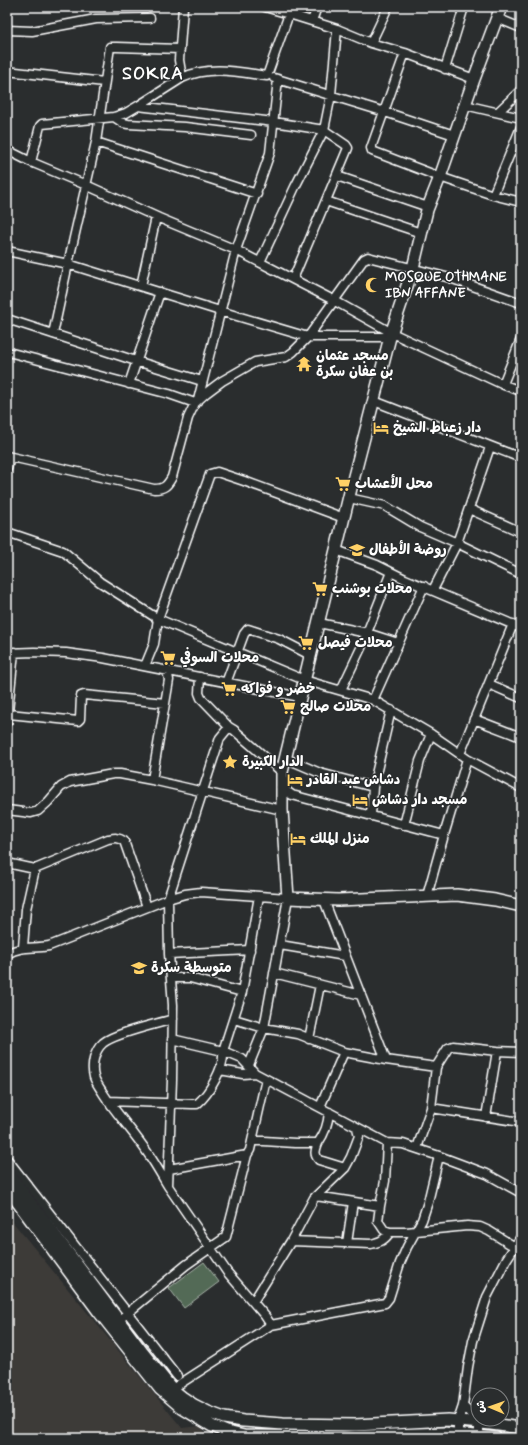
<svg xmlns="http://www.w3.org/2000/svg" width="528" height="1445" font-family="Mynerve,'Playpen Sans Arabic',sans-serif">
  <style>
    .built { fill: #3d3b38 }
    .green { fill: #536a56; stroke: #a9b4aa }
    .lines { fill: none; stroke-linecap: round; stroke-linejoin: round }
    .street-casing { stroke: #fff; stroke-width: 11 }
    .secondary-casing { stroke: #fff; stroke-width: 14 }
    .street { stroke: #2a2d2e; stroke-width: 8 }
    .secondary { stroke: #2a2d2e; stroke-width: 11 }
    .labels { text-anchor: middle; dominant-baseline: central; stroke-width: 3; stroke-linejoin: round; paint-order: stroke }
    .poi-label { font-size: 14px; font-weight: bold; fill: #fff; stroke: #2a2d2e; text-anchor: start }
    .district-label { font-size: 18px; font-weight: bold; letter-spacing: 1px; fill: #fff; stroke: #2a2d2e }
  </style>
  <rect width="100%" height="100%" fill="#2a2d2e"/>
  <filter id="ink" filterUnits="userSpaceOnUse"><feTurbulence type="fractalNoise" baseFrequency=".025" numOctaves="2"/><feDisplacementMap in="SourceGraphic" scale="8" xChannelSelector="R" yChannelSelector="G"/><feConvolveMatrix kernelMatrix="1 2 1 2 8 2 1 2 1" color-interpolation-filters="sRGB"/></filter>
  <g filter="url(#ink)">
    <path class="built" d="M 7,1215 L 182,1428 L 201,1426 L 208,1438 L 7,1438 Z"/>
    <path class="green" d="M 204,1262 L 219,1282 L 184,1308 L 169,1288 Z"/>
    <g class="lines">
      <defs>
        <path id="street" d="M 183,7 L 179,60 L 182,78 C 209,65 239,72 267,76 L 289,14 L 265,7
          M 292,7 L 289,14 L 337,29 L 371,43 L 405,53 L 474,79
          M 497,18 L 521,28
          M 312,21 L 317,7
          M 7,30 L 32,31 L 96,19 L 150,18
          M 371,43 L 388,7
          M 405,53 L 371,148 L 372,151 L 440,177 L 493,195 L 521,202
          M 445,69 L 464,7
          M 7,71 L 104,82
          M 274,78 L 385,112 L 454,135
          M 465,105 L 521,118
          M 138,106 L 274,122 L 324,130 L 295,187 L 260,262
          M 498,112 L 521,90
          M 114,117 L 123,123 L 128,124 L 185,127 L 251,135
          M 96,142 L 257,194
          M 7,150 L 31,162 L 86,185 L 159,218 L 236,250 L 335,301 L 392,333 L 504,385 L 521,391
          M 31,162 L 40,126 L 42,124 L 114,117 L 126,113 L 138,106 L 182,78
          M 337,176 L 428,207
          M 493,195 L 521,127
          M 326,201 L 421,233
          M 7,251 L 68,264 L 220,311 L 308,337 L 390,337
          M 293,279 L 348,148 L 346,145 L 324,130 L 331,95 L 337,29
          M 141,286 L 156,217
          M 7,319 L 136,361 L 202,381
          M 53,334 L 68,264 L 96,142 L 110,47 L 117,47 L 180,49
          M 12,353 L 169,394 L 195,403
          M 129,384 L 160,292
          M 503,384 L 521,339
          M 198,400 L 236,250 L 270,153 L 278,79
          M 374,401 L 521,458
          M 7,456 L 154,489 C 164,489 167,486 172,477 L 188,418 L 195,403 L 206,393 L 222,381 L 255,362 L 286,357 L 293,352 L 308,337 L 364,259 L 368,257 L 450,278 L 521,303
          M 7,469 L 10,457
          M 349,498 L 385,506 L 420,527 L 457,543 L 521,574
          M 469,509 L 521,532
          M 7,532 L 63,551 L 100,582 L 158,619 L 304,680 L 373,700 L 431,734 L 467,759 L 521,788
          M 336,550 L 377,565 L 405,579 L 521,628
          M 433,590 L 457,543 L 490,447
          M 319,623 L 367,633 L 398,643
          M 7,653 L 34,652 L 66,653 L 103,658 L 300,697
          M 145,666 L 154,644 L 158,619 L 210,474 L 217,472 L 244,481 L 344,518
          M 200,677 L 199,693 L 201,698 L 229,727
          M 226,683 L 244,634 L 248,629 L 279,639 L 310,655
          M 489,684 L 521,698
          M 341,690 L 361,648 L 391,572
          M 373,700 L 424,586
          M 9,714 L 78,721 L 80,719 L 81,696 L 84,695 L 165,703
          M 474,719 L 521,737
          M 7,722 L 14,652
          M 460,754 L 513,624
          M 285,758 L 320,773 L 373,787
          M 152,780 L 169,680 L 167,670
          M 281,787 L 292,795 L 444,835
          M 7,810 L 31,813 L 38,811 L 48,802 L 61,787 L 70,782 L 113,774 L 120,774 L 152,780 L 282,810
          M 371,815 L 373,787 L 391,710
          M 404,825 L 420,761 L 431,734
          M 7,863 L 35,869 L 108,839 C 114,838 118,837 124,841 L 147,907
          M 427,896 L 444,835 L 467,759
          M 280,945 L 345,956
          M 23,947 L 26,909 L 35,869
          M 7,954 C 23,945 32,949 49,946 L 168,899 L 185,894 L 201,892 L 288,898 L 264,1028 L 249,1065
          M 169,954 L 250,950
          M 274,973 L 361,995
          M 171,978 L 190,978 L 242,992
          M 234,1019 L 264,1028 L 298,1034 L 344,1052 L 386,1060 L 324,900
          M 172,1039 L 223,1051 L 242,1059 L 255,1073 L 387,1143 L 403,1144 L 439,1156 L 487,1174 L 521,1193
          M 309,1039 L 320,985
          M 386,1060 L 436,1067
          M 220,1070 L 243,1074 L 255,1073
          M 108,1101 L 192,1104 L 197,1104 C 209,1094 225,1067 223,1051 L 242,992 L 259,896
          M 320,1107 L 344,1052
          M 431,1108 L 521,1122
          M 486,1117 L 497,1051
          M 252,1141 L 266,1079
          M 318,1143 C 316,1149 313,1154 319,1160 L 345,1168
          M 417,1148 L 431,1108 L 436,1067 L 448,1048 L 453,1046 L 497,1051 L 521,1052
          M 7,1159 L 177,1376
          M 169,1169 L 247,1155 L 250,1150 L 252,1141 L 264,1141 L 295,1143 L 318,1143 C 325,1133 328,1125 329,1112
          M 168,1186 C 162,1176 156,1165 149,1155 C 135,1133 117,1115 103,1093 C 100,1088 96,1083 94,1077 C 91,1066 94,1051 103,1043 C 115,1033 157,1024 173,1019
          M 316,1196 L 380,1206 L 385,1181 L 387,1143
          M 380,1206 L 378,1221 L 384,1230 L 390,1232 L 406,1232 L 467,1226 L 480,1227 L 489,1231 L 515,1247
          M 291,1241 L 371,1244 C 380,1242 385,1240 390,1232
          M 347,1243 L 353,1202
          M 253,1302 L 291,1241 L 314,1198 L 345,1168 L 351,1157 L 359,1136 L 357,1128
          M 124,1316 L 186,1265 L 226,1237 L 247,1155
          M 271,1325 L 385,1303 L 389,1298 L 400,1263 L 407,1247 L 422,1220 L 428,1202 L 439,1156
          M 172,1389 L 271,1325 L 265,1316 L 227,1272 L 168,1186 L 172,1080 L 173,1005 L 169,954 L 168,899 L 220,738 L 229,727 L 234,730 L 282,772
          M 463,1406 L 479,1422 L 479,1436
          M 458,1434 L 458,1421 L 463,1406 L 468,1367 L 473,1341 L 487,1297 L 506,1260 L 521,1237"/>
        <path id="secondary" d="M 501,7 L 474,79 L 440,177 L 427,210 L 413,268 L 390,337 L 352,484 L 282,772 L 282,810 L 288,898 L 338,900 L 457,895 L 495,900 L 521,906
          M 7,1171 L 143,1353 L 172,1389 L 182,1397 L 194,1405 L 208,1412 L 224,1418 L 243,1421 L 283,1424 L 355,1425 L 448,1420 L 491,1424 L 521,1428
          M 7,1188 L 99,1312 L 160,1389 L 182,1408 L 212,1426 L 227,1432 L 244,1436 L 343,1437 L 444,1433 L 496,1438"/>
      </defs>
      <use href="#street" class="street-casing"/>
      <use href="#secondary" class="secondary-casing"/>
      <use href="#street" class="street"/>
      <use href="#secondary" class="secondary"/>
    </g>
  </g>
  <defs>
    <symbol id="mosque-bare" viewBox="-9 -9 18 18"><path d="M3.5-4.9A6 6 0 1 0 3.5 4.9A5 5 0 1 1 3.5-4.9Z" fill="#ffd166" stroke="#2a2d2e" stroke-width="2.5" paint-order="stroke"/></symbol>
    <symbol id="temple-bare" viewBox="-9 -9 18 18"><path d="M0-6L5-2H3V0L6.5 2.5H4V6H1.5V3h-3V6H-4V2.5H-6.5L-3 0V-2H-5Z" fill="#ffd166" stroke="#2a2d2e" stroke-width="2.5" paint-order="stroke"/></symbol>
    <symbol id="hotel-bare" viewBox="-9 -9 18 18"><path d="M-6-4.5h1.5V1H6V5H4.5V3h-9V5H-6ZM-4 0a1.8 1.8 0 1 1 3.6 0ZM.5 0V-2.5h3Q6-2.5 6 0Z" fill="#ffd166" stroke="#2a2d2e" stroke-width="2.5" paint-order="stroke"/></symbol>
    <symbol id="supermarket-bare" viewBox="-9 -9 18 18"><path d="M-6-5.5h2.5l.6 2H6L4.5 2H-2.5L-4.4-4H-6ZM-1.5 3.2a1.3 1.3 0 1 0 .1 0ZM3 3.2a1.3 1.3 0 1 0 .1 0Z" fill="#ffd166" stroke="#2a2d2e" stroke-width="2.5" paint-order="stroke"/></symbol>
    <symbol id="school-bare" viewBox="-9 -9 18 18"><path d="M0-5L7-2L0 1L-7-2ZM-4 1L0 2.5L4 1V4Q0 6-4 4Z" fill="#ffd166" stroke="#2a2d2e" stroke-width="2.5" paint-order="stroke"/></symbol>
    <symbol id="sight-bare" viewBox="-9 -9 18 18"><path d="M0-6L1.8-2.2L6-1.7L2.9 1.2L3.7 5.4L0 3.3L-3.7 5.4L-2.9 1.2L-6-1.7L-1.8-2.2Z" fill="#ffd166" stroke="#2a2d2e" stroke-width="2.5" paint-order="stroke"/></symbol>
  </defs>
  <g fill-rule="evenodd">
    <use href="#mosque-bare" x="362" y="274" width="22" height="22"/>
    <use href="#temple-bare" x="293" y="353" width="22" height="22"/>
    <use href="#hotel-bare" x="370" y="417" width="22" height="22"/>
    <use href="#supermarket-bare" x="332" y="473" width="22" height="22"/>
    <use href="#school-bare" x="346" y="539" width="22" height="22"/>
    <use href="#supermarket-bare" x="309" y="578" width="22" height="22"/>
    <use href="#supermarket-bare" x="295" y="632" width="22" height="22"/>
    <use href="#supermarket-bare" x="157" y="647" width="22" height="22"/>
    <use href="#supermarket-bare" x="218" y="678" width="22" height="22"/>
    <use href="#supermarket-bare" x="277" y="696" width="22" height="22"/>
    <use href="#sight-bare" x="219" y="751" width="22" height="22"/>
    <use href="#hotel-bare" x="284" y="769" width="22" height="22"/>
    <use href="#hotel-bare" x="349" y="789" width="22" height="22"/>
    <use href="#hotel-bare" x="287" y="828" width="22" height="22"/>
    <use href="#school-bare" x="128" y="957" width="22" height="22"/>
  </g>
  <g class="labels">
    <g class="poi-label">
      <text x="385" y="277">MOSQUE OTHMANE<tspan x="385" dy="16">IBN AFFANE</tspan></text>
      <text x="316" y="356">مسجد عثمان<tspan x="316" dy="16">بن عفان سكرة</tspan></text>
      <text x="393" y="428">دار زعباط الشيخ</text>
      <text x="355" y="484">محل الأعشاب</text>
      <text x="369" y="550">روضة الأطفال</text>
      <text x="332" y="589">محلات بوشنب</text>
      <text x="318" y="643">محلات فيصل</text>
      <text x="180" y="658">محلات السوفي</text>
      <text x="241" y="689">خضر و فواكه</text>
      <text x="300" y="707">محلات صالح</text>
      <text x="242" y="762">الدار الكبيرة</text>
      <text x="307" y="780">دشاش عبد القادر</text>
      <text x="372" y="800">مسجد دار دشاش</text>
      <text x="310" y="839">منزل الملك</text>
      <text x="151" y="968">متوسطة سكرة</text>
    </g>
    <g class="district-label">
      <text x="153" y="74">SOKRA</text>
    </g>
  </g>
  <rect width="528" height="1445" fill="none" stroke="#2a2d2e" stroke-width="24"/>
  <rect x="12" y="12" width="504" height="1421" fill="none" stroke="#fff" stroke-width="1.5" filter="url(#ink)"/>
  <g transform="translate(490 1407) rotate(272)"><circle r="19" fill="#2a2d2e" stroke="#7f8182"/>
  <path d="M0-3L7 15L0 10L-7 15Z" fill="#ffd166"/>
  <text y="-6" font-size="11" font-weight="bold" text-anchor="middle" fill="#ffffff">ش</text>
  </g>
</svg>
